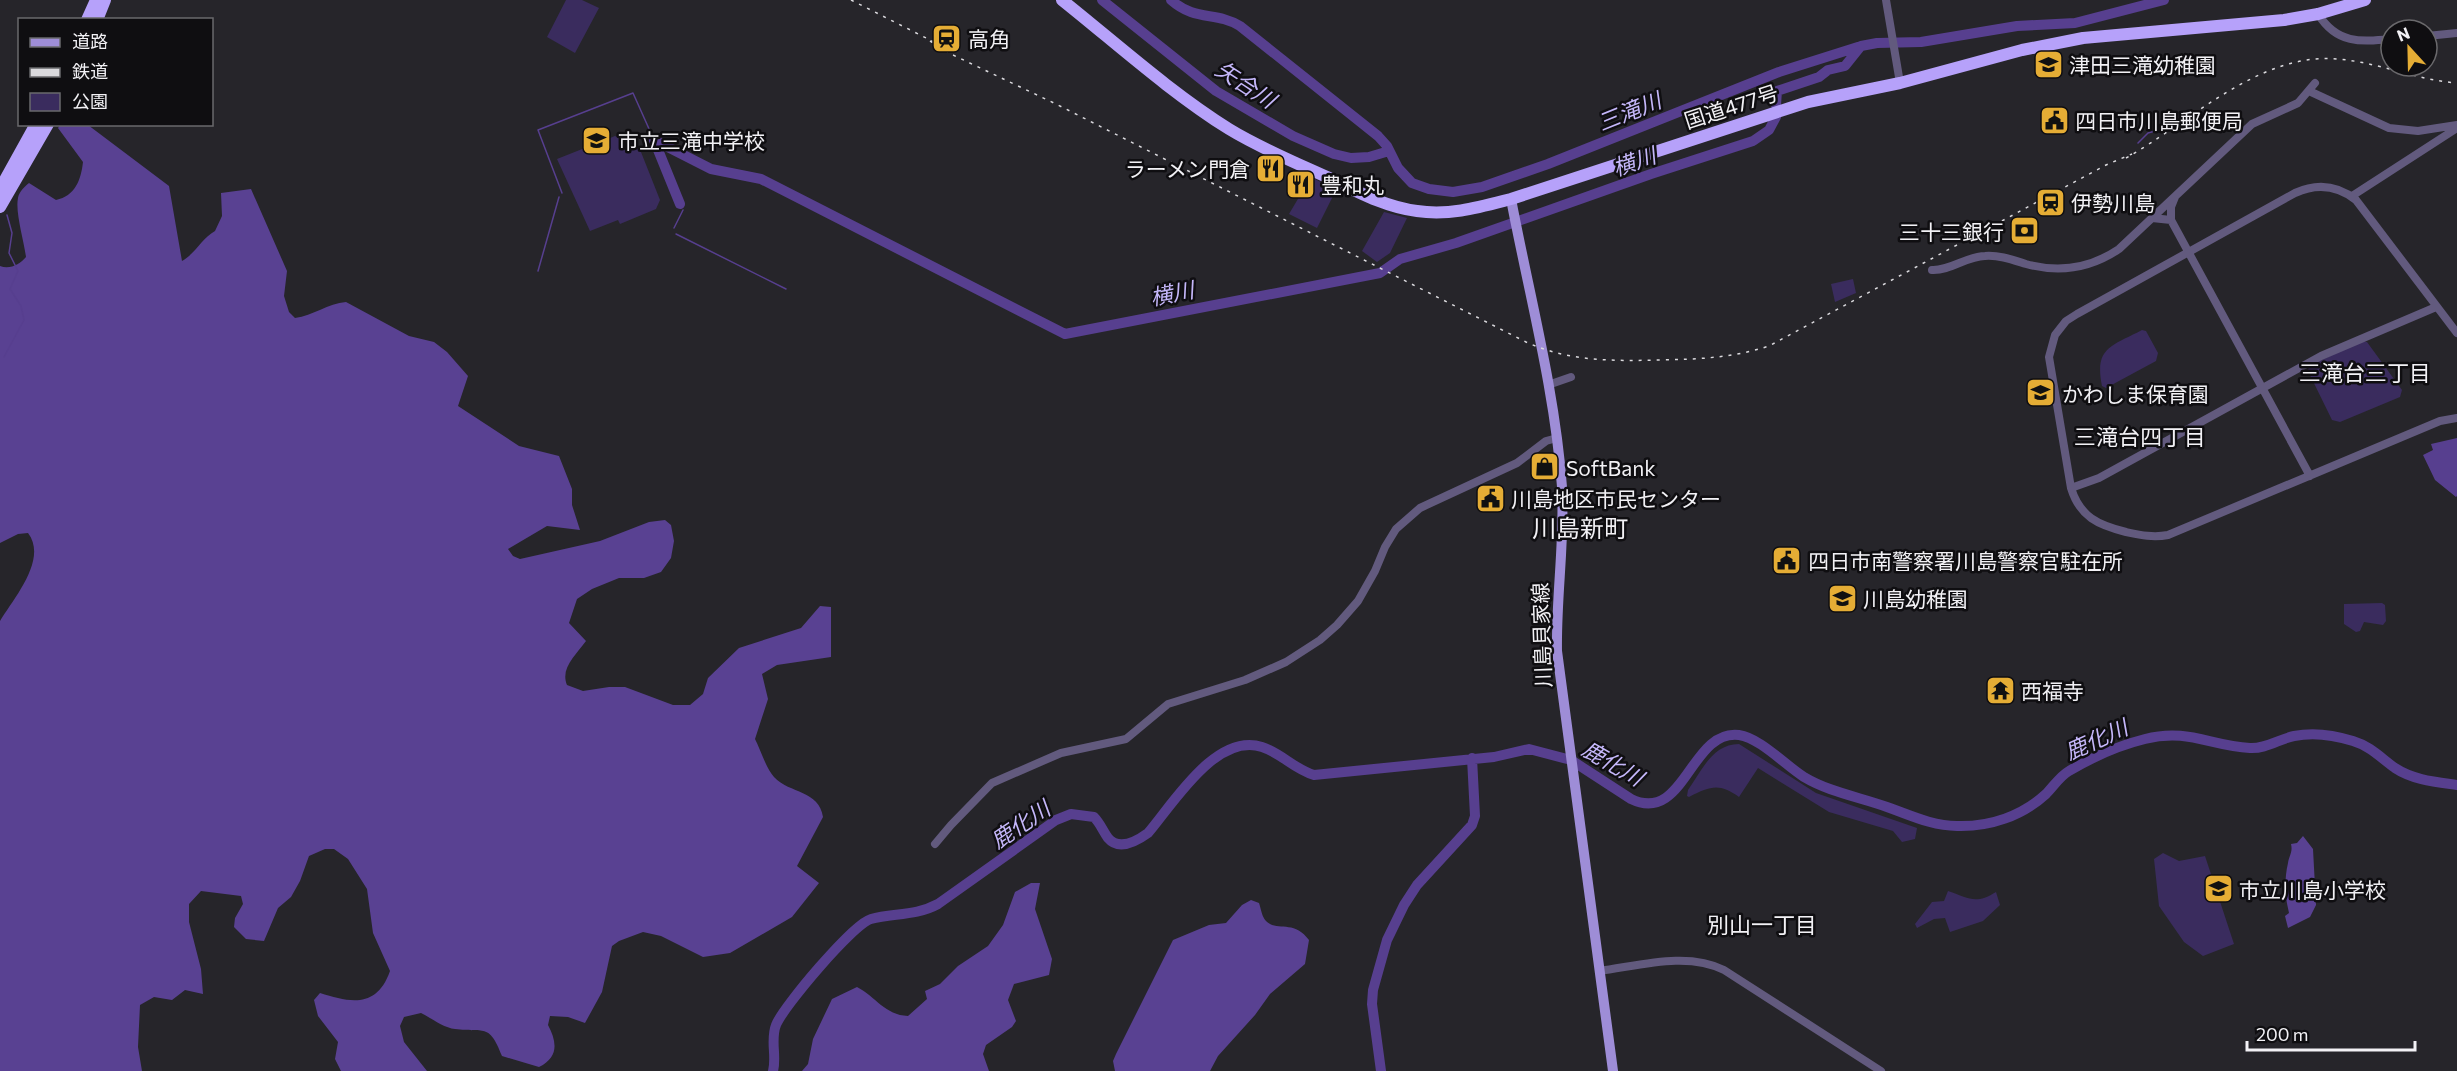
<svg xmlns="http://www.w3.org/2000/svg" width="2457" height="1071" font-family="Commissioner,'Noto Sans JP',sans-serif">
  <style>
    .green { fill: #3a2c5e }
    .forest { fill: #594192 }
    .water { fill: #573f8f }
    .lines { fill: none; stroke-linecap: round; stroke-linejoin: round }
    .stream { stroke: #573f8f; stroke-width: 1.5 }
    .river { stroke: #573f8f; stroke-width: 10 }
    .minor { stroke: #625a7e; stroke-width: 8 }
    .major { stroke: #9e8dd7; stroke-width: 10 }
    .highway { stroke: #b6a1fa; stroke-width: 12 }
    .rail { stroke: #dbdade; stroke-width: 1.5; stroke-dasharray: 3 6; stroke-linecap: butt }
    .labels { text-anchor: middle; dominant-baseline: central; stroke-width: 5; stroke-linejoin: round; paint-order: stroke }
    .poi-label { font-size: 21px; fill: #f2f1f5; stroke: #0f0e11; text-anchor: start }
    .street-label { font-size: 21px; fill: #f2f1f5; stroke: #0f0e11 }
    .water-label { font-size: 22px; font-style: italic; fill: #c5b7fa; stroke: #0f0e11 }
    .neighbourhood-label { font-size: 22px; fill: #f2f1f5; stroke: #0f0e11 }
    .quarter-label { font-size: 24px; fill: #f2f1f5; stroke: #0f0e11 }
  </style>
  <rect width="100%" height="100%" fill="#26252a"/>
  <path class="green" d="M 566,0 L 582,0 L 599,8 L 575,53 L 547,37 Z
    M 615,136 L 639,147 L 660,200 L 656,209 L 620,224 L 618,220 L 590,231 L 557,159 Z
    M 1311,177 L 1336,190 L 1317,228 L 1289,214 Z
    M 1384,212 L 1407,218 L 1390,253 L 1377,262 L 1362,251 Z
    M 1853,279 L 1856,293 L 1835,302 L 1831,284 Z
    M 2142,330 L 2146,331 L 2158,353 L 2156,361 L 2106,388 L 2102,386 C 2094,347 2112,346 2142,330 Z
    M 2362,341 L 2367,342 L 2402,390 L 2400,397 L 2340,422 L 2332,420 L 2308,371 L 2309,366 Z
    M 2382,603 L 2385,605 L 2386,621 L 2383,625 L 2364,622 L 2360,631 L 2356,632 L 2344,624 L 2344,604 Z
    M 1739,744 L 1816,793 L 1917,828 L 1915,839 L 1902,842 L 1893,831 L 1829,812 L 1758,768 L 1739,797 C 1719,783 1711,786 1689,797 L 1687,796 L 1688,790 C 1701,772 1712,744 1739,744 Z
    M 2163,853 L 2179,861 L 2205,856 L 2234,944 L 2203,956 L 2184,942 L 2159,906 L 2154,859 Z
    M 1948,891 C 1969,898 1975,905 1996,892 L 2000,905 L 1983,921 L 1950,932 L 1945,918 L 1934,919 L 1917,928 L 1915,924 L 1932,902 L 1944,901 Z"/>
  <path class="forest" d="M 60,125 L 88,125 L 169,186 L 182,261 C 196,253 202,238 215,231 L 222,216 L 221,193 L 251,189 L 287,271 L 284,296 L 289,312 L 295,318 C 313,316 328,303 346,302 L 409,336 L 434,342 L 447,352 L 468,376 L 458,406 L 519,446 L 559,456 L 572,489 L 572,505 L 580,530 L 547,526 L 508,549 L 513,556 L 520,559 L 600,541 L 649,522 L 665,520 L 671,525 L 674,541 L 671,558 L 661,572 L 644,578 L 619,578 L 592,589 L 577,599 L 569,623 L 586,641 C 576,655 560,668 567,685 L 583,691 L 609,687 L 625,687 L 673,705 L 690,705 L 703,694 L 708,678 L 739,648 L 801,628 L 820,606 L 831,607 L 831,657 L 777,665 L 762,674 L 768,699 L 755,739 C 761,751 766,768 774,777 C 790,794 819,790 823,817 L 797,866 L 819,883 L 792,917 L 730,953 L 703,957 L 661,936 L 643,932 L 619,941 L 612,946 L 602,992 L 585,1023 L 568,1017 L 550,1016 L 548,1025 C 557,1042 559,1057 539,1067 L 502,1056 C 489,1022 484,1033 455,1029 C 444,1028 431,1018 421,1013 L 404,1017 L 400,1026 L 404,1042 L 427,1071 L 341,1071 L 335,1059 L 338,1042 L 318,1016 L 314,1000 L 320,993 C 351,1003 377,1008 390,971 L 373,933 L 367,889 L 348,859 L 334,849 L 325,849 L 309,856 L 300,881 L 291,897 L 278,908 L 264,941 L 246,939 L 234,927 L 235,918 L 243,904 L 241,896 L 201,891 L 189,904 L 189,922 L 201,969 L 203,994 L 185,990 L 172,1000 L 154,997 L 140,1005 L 138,1047 L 142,1071 L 0,1071 L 0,621 C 14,598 48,559 28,533 L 18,534 L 0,543 L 0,266 C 10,270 20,264 26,257 C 24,241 15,212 18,198 C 19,192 24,187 29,183 L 56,200 C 75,196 81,180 83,162 L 58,128 Z
    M 2303,836 L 2313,849 L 2316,905 L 2310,917 L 2288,928 L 2285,916 L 2289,913 C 2285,897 2284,880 2288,863 C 2289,856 2293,852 2291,844 L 2297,843 Z
    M 1031,883 L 1040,883 L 1035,909 L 1052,959 L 1049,975 L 1014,984 L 1008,1000 L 1016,1021 L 1012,1027 L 986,1045 L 983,1054 L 989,1071 L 802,1071 L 808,1064 L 813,1039 L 832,999 L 857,987 C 876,997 885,1015 908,1016 L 927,999 L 925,991 L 940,984 L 958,966 L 988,946 L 1003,925 L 1015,892 Z
    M 1251,900 L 1259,903 C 1261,909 1262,917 1266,921 C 1277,932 1294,919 1309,940 L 1305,964 L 1270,994 L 1255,1015 L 1218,1056 L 1210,1071 L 1115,1071 L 1113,1061 L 1116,1054 L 1173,940 L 1209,925 L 1226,923 L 1242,905 Z"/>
  <path class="water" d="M 2457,438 L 2457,496 L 2456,497 L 2435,480 L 2423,455 L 2433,450 L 2431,444 Z"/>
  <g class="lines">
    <path class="stream" d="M 2138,143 L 2148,133 L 2162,129
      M 562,193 L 538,130 L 633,93 L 654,140
      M 674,228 L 683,210
      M 676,234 L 786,289
      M 538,271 L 559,197
      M 4,357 L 24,320 L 21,306 L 10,289 L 18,271 L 9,253 L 12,233 L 7,215"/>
    <path class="river" d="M 1102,0 L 1216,91 L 1293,136 L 1334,154 L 1351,158 L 1369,157 L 1389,151
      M 1171,0 C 1196,22 1215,11 1240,26 L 1378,136 L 1387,146 L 1398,168 L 1412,183 L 1429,189 L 1453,192 L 1482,187 L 1548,164 L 1779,72 L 1861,46 L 1877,43 L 1921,42 L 2017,26 L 2075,23 L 2164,0
      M 1776,105 L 1777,91 L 1819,77 L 1828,70 L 1845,66 L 1861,46
      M 680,204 L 654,140 L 711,169 L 761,179 L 1065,334 L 1380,273 L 1400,259 L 1456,243 L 1651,174 L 1753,141 L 1769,130 L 1776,117
      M 773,1071 C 777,1056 770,1040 776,1025 C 783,1007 853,924 871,919 C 893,913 916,916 938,904 L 1056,820 L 1071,814 L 1094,817 C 1100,823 1103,831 1108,838 C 1119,851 1137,841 1148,833 C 1173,804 1216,732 1262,747 C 1281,753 1294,769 1314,775 L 1494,757 L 1529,749 L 1571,760 L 1631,799 C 1685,825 1690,729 1739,735 C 1760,738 1785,765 1804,777 C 1829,792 1859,797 1887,807 C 1910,815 1932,826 1957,826 C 1990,827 2022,816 2046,794 C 2053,787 2060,776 2069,771 C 2091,758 2120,745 2145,739 C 2188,728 2210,746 2250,748 C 2266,749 2279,739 2294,736 C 2313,732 2334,735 2353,741 C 2370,746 2381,758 2395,768 C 2413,780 2436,782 2457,785
      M 1381,1071 L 1372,1004 L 1373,990 L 1387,940 L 1404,905 L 1417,885 L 1472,825 L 1475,816 L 1472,758"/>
    <path class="minor" d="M 1886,0 L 1900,83
      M 2318,14 C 2337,44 2360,42 2391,39
      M 2427,36 L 2457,33
      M 2309,91 L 2389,128 L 2418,131 L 2457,125
      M 2352,196 L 2457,128
      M 2152,218 L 2171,220 L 2310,476
      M 2171,220 L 2171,207 L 2175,197
      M 1932,270 C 1950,271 1967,256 1985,256 C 2000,255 2013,260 2026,264 C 2059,273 2091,268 2119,249 L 2252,124 L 2298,103 L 2315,83
      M 2457,333 L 2356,200 C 2337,185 2317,183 2295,193 L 2077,314 L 2066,321 L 2055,335 L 2049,357 L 2071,488 C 2080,517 2098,525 2126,532 C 2140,535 2153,538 2168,535 L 2440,421 L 2457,418
      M 1548,385 L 1571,377
      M 2071,488 L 2099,478 L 2321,356 L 2436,307
      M 935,844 L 951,825 L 992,783 L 1061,753 L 1126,739 L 1168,704 L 1245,680 L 1286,662 L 1320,640 L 1337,625 L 1358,601 L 1375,571 L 1385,547 L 1396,529 L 1420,508 L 1517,463 L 1546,441 L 1557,438
      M 1599,971 C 1638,966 1687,951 1724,970 L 1881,1071"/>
    <path class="major" d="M 1511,199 C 1529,294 1555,390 1562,487 C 1565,541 1556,596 1557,651 L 1613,1071"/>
    <path class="highway" d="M 1062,0 C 1116,43 1170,92 1229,129 C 1260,148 1294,162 1327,177 C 1356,191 1385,207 1417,211 C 1450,216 1480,207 1511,199 L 1808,102 L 1900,83 L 2022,50 L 2083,38 L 2284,20 L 2318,14 L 2365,0
      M 87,20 L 96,0
      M 97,20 L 105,0
      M 0,189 L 36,124
      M 0,207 L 48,124"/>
    <path class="rail" d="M 851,0 L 938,44
      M 930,41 L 953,55 L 1056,104 L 1526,342 C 1570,362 1614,361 1661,360 C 1700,359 1732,358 1769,346 L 2106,165 L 2132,154
      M 2126,158 C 2190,122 2260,52 2337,59 C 2378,62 2416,80 2457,83"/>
  </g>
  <defs>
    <symbol id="station-square" viewBox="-11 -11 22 22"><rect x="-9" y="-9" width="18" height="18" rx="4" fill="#e5ad35" stroke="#0f0e11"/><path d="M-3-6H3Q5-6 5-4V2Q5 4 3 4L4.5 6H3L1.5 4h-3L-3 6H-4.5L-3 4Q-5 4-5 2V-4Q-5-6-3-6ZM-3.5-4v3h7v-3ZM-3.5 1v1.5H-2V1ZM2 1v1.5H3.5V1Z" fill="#111"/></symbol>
    <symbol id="school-square" viewBox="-11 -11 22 22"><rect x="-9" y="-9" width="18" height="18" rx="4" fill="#e5ad35" stroke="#0f0e11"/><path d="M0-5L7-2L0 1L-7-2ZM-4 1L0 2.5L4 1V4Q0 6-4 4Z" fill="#111"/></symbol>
    <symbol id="civic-square" viewBox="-11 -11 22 22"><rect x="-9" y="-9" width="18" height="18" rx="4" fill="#e5ad35" stroke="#0f0e11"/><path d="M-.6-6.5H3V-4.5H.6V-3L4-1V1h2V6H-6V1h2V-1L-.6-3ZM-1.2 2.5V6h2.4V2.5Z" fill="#111"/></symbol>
    <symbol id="restaurant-square" viewBox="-11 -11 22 22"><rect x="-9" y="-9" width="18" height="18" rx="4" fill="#e5ad35" stroke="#0f0e11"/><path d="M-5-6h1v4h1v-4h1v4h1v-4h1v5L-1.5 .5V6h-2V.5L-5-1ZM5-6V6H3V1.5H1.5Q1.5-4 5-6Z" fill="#111"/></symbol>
    <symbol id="bank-square" viewBox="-11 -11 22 22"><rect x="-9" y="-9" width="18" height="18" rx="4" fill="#e5ad35" stroke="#0f0e11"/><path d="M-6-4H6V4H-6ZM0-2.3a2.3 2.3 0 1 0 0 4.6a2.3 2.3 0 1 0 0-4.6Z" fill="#111"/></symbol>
    <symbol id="shop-square" viewBox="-11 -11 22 22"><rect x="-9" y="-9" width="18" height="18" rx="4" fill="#e5ad35" stroke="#0f0e11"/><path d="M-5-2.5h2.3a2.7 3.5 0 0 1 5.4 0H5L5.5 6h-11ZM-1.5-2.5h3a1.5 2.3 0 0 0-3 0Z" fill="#111"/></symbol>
    <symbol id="temple-square" viewBox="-11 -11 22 22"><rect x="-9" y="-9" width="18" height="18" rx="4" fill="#e5ad35" stroke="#0f0e11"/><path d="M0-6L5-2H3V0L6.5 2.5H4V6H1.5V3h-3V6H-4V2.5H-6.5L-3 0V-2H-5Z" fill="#111"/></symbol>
  </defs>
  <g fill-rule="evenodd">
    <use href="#station-square" x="930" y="22" width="33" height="33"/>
    <use href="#school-square" x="2032" y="48" width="33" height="33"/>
    <use href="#civic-square" x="2038" y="104" width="33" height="33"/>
    <use href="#school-square" x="580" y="124" width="33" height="33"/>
    <use href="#restaurant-square" x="1254" y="152" width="33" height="33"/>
    <use href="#restaurant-square" x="1284" y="168" width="33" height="33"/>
    <use href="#station-square" x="2034" y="186" width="33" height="33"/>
    <use href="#bank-square" x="2008" y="214" width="33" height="33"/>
    <use href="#school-square" x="2024" y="376" width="33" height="33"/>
    <use href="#shop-square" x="1528" y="450" width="33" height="33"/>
    <use href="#civic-square" x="1474" y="482" width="33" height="33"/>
    <use href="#civic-square" x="1770" y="544" width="33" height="33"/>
    <use href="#school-square" x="1826" y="582" width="33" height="33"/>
    <use href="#temple-square" x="1984" y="674" width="33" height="33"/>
    <use href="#school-square" x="2202" y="872" width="33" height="33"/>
  </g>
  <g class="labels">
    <g class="poi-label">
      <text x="968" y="38">高角</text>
      <text x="2069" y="64">津田三滝幼稚園</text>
      <text x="2075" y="120">四日市川島郵便局</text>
      <text x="618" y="140">市立三滝中学校</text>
      <text x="1250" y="168" text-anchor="end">ラーメン門倉</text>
      <text x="1321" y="184">豊和丸</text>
      <text x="2071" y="202">伊勢川島</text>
      <text x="2004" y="231" text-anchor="end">三十三銀行</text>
      <text x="2062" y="393">かわしま保育園</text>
      <text x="1566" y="467">SoftBank</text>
      <text x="1511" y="498">川島地区市民センター</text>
      <text x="1808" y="560">四日市南警察署川島警察官駐在所</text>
      <text x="1863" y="598">川島幼稚園</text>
      <text x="2021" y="690">西福寺</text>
      <text x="2239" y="889">市立川島小学校</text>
    </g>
    <g class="street-label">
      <text transform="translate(1731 106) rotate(-18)">国道477号</text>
      <text transform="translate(1541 635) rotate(-92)">川島貝家線</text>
    </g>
    <g class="water-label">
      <text transform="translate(1246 84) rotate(33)">矢合川</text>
      <text transform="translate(1629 111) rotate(-22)">三滝川</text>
      <text transform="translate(1634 161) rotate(-19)">横川</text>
      <text transform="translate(1172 293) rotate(-11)">横川</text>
      <text transform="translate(2096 739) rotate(-24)">鹿化川</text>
      <text transform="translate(1613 763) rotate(30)">鹿化川</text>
      <text transform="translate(1020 824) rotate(-34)">鹿化川</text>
    </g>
    <g class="neighbourhood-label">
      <text x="2365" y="372">三滝台三丁目</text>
      <text x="2140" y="436">三滝台四丁目</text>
      <text x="1762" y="924">別山一丁目</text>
    </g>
    <g class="quarter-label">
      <text x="1580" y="527">川島新町</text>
    </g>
  </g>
  <rect x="18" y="18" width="195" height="108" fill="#0f0e11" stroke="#6a696c" stroke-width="1.5"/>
  <rect x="30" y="38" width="30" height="9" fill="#9e8dd7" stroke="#6a696c" stroke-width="1.5"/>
  <text x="72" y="48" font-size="18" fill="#f2f1f5">道路</text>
  <rect x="30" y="68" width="30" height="9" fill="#dbdade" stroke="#6a696c" stroke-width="1.5"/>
  <text x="72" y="78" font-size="18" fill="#f2f1f5">鉄道</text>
  <rect x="30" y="93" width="30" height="18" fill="#3a2c5e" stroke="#6a696c" stroke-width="1.5"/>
  <text x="72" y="108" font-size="18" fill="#f2f1f5">公園</text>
  <g transform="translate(2409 48) rotate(338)"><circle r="28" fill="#0f0e11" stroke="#6a696c" stroke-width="1.5"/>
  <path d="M0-4.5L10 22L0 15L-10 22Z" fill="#e5ad35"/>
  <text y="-9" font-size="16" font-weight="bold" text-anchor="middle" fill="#f2f1f5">N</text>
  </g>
  <path d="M2247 1041v9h168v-9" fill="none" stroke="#f2f1f5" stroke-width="3"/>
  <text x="2256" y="1041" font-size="18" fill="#f2f1f5" stroke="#0f0e11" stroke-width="4.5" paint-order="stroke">200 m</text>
</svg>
